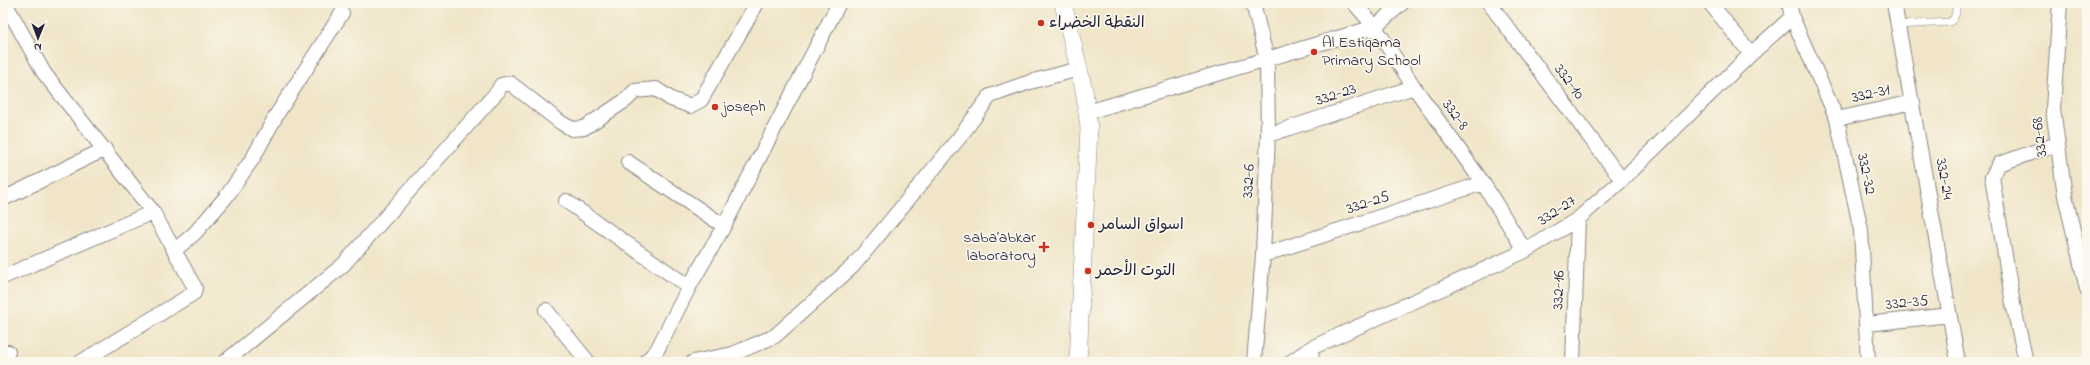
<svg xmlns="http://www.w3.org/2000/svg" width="2090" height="365" font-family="'Indie Flower','Playpen Sans Arabic',sans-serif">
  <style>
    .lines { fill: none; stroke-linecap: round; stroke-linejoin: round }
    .service-casing { stroke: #898482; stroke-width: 8 }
    .minor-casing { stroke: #898482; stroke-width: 16 }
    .tertiary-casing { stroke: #898482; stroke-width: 18 }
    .service { stroke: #fff; stroke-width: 7 }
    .minor { stroke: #fff; stroke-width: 14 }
    .tertiary { stroke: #fff; stroke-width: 17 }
    .poi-dot { fill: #c8321e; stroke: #fbf7ec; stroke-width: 1.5 }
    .labels { text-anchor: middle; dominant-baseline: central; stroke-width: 3.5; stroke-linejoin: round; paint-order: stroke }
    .poi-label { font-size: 16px; fill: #22223b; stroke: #fbf7ec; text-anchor: start }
    .street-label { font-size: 16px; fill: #22223b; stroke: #fbf7ec }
  </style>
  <rect width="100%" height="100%" fill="#fbf7ec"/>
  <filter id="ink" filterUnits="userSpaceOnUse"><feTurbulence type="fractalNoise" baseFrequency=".025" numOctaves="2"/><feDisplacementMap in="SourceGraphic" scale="8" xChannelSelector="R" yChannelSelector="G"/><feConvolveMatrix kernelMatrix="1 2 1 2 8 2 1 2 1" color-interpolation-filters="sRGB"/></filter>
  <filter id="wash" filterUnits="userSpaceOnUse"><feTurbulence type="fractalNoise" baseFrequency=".012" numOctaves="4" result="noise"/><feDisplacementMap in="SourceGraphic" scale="16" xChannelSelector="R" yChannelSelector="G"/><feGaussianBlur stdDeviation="0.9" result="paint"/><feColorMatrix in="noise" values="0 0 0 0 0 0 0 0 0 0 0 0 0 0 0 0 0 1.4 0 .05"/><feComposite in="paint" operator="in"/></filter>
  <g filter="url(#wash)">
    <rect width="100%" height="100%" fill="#f0e5c8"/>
  </g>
  <g filter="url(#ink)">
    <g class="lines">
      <defs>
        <path id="service" d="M 1898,25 L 1950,22 C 1957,17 1956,11 1956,3"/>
        <path id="minor" d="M 1253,3 L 1267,60 L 1268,135 L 1263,255 L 1254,362
          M 1354,3 L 1375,27 L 1414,87 L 1483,183 L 1525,251
          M 1489,3 L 1622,180
          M 1710,3 L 1751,54
          M 1789,3 L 1792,17 L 1837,119 L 1861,230 L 1868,362
          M 1894,3 L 1958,362
          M 2060,3 L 2053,109 L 2065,196 L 2087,289
          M 1088,112 L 1375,27 L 1402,3
          M 1837,119 L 1913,102
          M 1268,135 L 1414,87
          M 628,162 L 724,226
          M 3,199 L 105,149
          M 566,201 L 689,287
          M 174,251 L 195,233 L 226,197 L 253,158 L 277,114 L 342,13
          M 1263,255 L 1483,183
          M 3,277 L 153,212 L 44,73 L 5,3
          M 546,310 L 588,362
          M 1867,324 L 1950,315
          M 1311,348 L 1312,362
          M 3,354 L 8,352
          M 81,362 L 194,293 L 195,288 L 153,212
          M 225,362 L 343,265 L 498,91 L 501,85 L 510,83 L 560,122 L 572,129 L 584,128 L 626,100 L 635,91 L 656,89 L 671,99 L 690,106 L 701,100 L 757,3
          M 646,362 L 657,350 L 689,287 L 724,226 L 839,3
          M 693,362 L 733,354 L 775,336 L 853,266 L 959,138 L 990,96 L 1030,82 L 1079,69
          M 1291,362 L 1311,348 L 1525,251 L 1578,219 L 1622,180 L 1751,54 L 1792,17
          M 1573,362 L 1578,219
          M 2026,362 L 2013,304 L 1992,177 L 1999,164 L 2057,144"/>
        <path id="tertiary" d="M 1063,3 L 1084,90 L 1089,128 L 1078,362"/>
      </defs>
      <use href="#service" class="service-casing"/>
      <use href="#minor" class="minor-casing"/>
      <use href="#tertiary" class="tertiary-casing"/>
      <use href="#service" class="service"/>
      <use href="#minor" class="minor"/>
      <use href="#tertiary" class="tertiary"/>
    </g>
  </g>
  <g class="poi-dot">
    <circle cx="1041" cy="23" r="4"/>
    <circle cx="1314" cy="52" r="4"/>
    <circle cx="715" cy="107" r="4"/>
    <circle cx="1091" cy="225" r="4"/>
    <path d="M1042 241h4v4h4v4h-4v4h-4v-4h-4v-4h4z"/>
    <circle cx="1088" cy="271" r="4"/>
  </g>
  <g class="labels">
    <g class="poi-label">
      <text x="1049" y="23">النقطة الخضراء</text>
      <text x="1322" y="43">Al Estiqama<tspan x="1322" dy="18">Primary School</tspan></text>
      <text x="723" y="107">joseph</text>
      <text x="1099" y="225">اسواق السامر</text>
      <text x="1036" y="238" text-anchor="end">saba’abkar<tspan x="1036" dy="18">laboratory</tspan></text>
      <text x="1096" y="271">التوت الأحمر</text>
    </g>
    <g class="street-label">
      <text transform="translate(1569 82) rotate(53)">332-10</text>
      <text transform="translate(1871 94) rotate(-13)">332-31</text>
      <text transform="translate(1336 95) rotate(-18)">332-23</text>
      <text transform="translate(1455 115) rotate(54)">332-8</text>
      <text transform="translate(2040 137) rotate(-97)">332-68</text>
      <text transform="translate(1866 174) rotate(78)">332-32</text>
      <text transform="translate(1944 179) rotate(80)">332-24</text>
      <text transform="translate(1249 181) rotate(-87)">332-6</text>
      <text transform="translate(1368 203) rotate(-18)">332-25</text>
      <text transform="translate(1557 211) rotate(-33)">332-27</text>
      <text transform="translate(1559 290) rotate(-88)">332-16</text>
      <text transform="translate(1907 303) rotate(-6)">332-35</text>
    </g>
  </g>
  <rect width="2090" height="365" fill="none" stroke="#fbf7ec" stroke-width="16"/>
  <g transform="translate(38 38) rotate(181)" stroke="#fbf7ec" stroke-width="3" paint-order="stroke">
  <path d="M0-3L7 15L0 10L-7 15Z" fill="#22223b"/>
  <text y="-6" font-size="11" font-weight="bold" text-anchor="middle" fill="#22223b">N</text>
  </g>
</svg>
